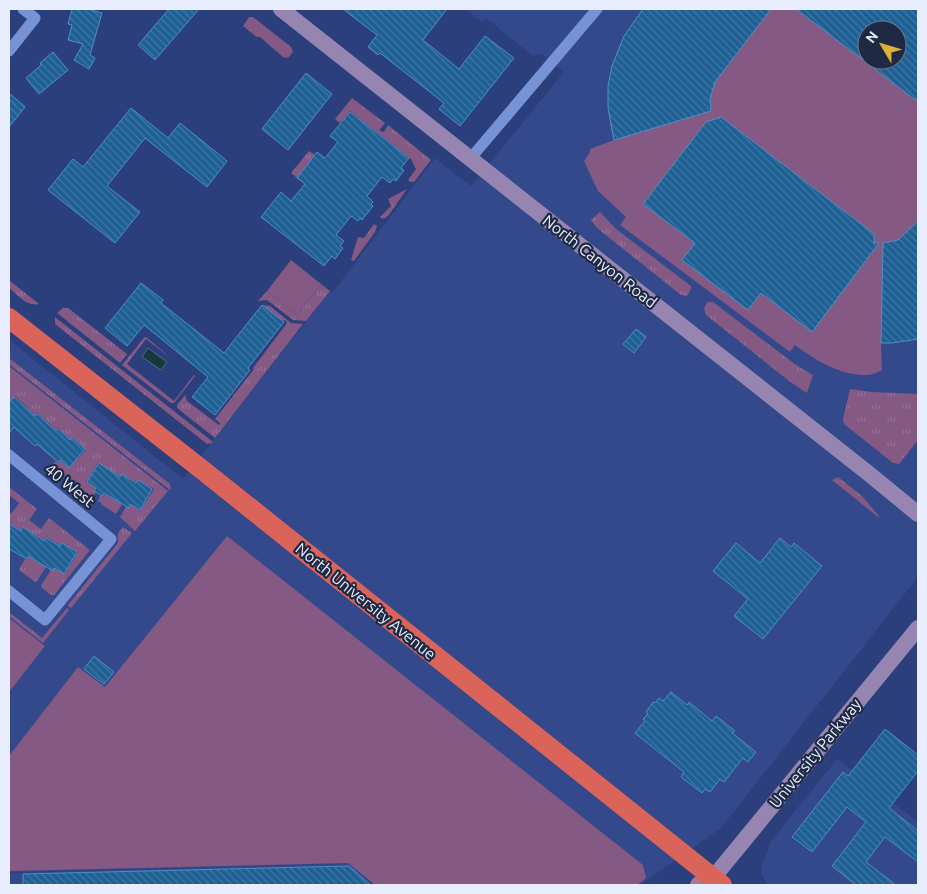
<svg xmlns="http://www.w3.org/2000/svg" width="927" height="894" font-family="Ubuntu,sans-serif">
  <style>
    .built { fill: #33498b; fill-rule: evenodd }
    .grass { fill: url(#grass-tufts) }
    .green { fill: #845984; fill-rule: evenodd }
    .water { fill: #14393e; stroke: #546f77 }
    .building { fill: url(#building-back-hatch); stroke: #508ec4; fill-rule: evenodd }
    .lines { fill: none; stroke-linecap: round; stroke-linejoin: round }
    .street { stroke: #7793d5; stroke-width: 11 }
    .secondary { stroke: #9585b0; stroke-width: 16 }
    .primary { stroke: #b3778b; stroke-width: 18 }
    .highway { stroke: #db645a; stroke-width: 20 }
    .labels { text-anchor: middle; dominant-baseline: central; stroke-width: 4.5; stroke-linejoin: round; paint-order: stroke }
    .street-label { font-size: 16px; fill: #e8eefd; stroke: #1e2944 }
  </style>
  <defs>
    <pattern id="grass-tufts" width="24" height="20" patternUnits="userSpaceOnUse" patternTransform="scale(1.25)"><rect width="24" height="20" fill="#845984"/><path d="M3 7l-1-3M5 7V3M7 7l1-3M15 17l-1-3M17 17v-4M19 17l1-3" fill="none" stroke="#957196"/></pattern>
    <pattern id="building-back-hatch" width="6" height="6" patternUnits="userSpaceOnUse" patternTransform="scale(1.25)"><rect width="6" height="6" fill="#1e6094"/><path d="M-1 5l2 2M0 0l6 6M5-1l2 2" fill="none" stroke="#3f77a4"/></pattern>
  </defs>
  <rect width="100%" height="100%" fill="#2a3f7b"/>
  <path class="built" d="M 465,9 L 918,9 L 918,577 L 721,828 L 640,885 L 374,885 L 355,870 L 372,885 L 9,885 L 9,873 L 349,864 L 9,872 L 9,340 L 183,479 L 330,291 L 332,293 L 435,158 L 471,186 L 564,72 L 541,54 L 532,55 L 486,18 L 482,22 ZM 867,30 L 897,30 L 897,60 L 867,60 Z
    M 837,759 L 918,822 L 918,885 L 767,884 L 761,873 L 762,866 L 771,841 Z"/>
  <path class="grass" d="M 249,17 L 253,17 L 291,47 L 293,52 L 288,58 L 283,57 L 260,37 L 257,37 L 243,26 Z
    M 352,98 L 385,123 L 380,129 L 380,131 L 384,132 L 388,125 L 431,160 L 414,182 L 410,182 L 408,180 L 416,169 L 411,159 L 350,111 L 340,123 L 335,119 Z
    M 309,151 L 315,155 L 297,178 L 291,173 Z
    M 407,189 L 388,216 L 383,219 L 380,217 L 391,206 L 388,199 Z
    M 600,212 L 616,229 L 691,286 L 691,289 L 687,296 L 681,295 L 597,228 L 591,220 Z
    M 374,224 L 377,226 L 375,232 L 354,261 L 351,260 L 358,237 L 364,238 Z
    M 9,280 L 39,304 C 27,307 18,295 9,288 Z
    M 321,284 L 330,291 L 306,321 L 293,320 L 267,300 L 258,301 L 267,291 L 297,315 Z
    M 708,302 L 713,302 L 796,365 L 813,375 L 807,393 L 789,381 L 706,315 L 704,308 Z
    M 262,305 L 270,306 L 291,323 L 303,324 L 215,438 L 177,408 L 177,405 L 185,395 L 187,401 L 219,425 L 220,423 L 215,419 L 254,369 L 253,368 L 287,323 L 285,320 L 282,321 Z
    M 63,308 L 68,308 L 127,354 L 120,363 L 57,313 Z
    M 55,317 L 213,442 L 212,443 L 207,444 L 55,324 Z
    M 146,337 L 173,360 L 146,339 L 127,364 L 174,401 L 194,375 L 195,376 L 174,403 L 171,403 L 122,365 L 144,338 Z
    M 9,358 L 170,484 L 171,488 L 170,490 L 9,364 Z
    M 9,366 L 168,491 L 135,531 L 120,517 L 126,507 L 129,508 L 131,505 L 140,511 L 154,489 L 138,480 L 136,482 L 122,474 L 120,476 L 98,463 L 86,482 L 95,488 L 94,491 L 96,493 L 92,497 L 78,486 L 80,484 L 74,480 L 73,482 L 53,467 L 55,461 L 58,463 L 60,461 L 69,468 L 86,450 L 73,437 L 70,439 L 58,428 L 56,430 L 37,413 L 35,415 L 15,396 L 9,402 Z
    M 850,389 L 872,392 L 918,394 L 918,440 L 899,464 L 893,463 L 844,424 L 843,419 Z
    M 838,477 L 862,496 L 879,516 L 878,517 L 832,480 Z
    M 9,487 L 37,509 L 29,520 L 41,529 L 49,518 L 90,550 L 54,595 L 51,595 L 41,587 L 41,585 L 51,570 L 53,571 L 54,569 L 65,574 L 78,552 L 62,543 L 60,545 L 46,537 L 44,540 L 22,527 L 20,530 L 9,523 L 9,512 L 11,514 L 19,503 L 9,495 Z
    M 105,494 L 113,499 L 115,496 L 121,500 L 119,502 L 122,504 L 116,514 L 101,504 L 101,502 L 98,502 L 100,495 L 103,497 Z
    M 123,527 L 132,533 L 71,608 L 68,605 L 118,543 C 117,535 118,532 123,527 Z
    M 29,557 L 37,562 L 40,560 L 45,563 L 44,566 L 46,567 L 37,581 L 35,582 L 19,570 L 25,559 L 27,560 Z
    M 67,608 L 69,610 L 43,643 L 9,616 L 9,612 L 42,638 Z"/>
  <path class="green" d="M 643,9 L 918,9 L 918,339 L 892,343 L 881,343 L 882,370 C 878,372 872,375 867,375 C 841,376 815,360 795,345 L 790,352 L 620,225 L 626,217 L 598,191 L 584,161 L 590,152 L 590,149 L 614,140 C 599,90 613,49 643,9 ZM 867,30 L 897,30 L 897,60 L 867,60 Z
    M 291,260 L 321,284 L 297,315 L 267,291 Z
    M 227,536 L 643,865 L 646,878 L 637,885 L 375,885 L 348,863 L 9,871 L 9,756 L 78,667 L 105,687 Z
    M 9,618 L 45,646 L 9,692 Z"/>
  <path class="water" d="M 148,348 L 167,362 L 161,370 L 142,357 Z"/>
  <path class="building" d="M 72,9 L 87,9 L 102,13 L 90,55 L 95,58 L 89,69 L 74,60 L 83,44 L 68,40 L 72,25 L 68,24 Z
    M 169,9 L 199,9 L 155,60 L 138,45 Z
    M 343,9 L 447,9 L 423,40 L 459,69 L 485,36 L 514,58 L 460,126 L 439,109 L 444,103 L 380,53 L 378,55 L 368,47 L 377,35 Z
    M 643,9 L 771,9 L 715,82 L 710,99 L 711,111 L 614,140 L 608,108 L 608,86 L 612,66 L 624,36 Z
    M 796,9 L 918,9 L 918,102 L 867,63 ZM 867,30 L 897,30 L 897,60 L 867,60 Z
    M 53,52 L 68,70 L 39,94 L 26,78 L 41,65 L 40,63 Z
    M 306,73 L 332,94 L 288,150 L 262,129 Z
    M 9,93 L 25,107 L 9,127 Z
    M 131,108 L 168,138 L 180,123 L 227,161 L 207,187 L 145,138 L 107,186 L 140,212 L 115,243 L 48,190 L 73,159 L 83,167 Z
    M 350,112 L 409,158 L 401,168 L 404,170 L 396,181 L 393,179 L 390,183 L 382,177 L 367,196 L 373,202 L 371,204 L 373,206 L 362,220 L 360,218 L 358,221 L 351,216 L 336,235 L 344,241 L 340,246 L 343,248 L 335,259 L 332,256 L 324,266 L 261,217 L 281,192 L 291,201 L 305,184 L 297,178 L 317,152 L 325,158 L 338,142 L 330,136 Z
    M 721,117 L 874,234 L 874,243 L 879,243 L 812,332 L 761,293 L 748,310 L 682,260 L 695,243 L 643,204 L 706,122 Z
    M 918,221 L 918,339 L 892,343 L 881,343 L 883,243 L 898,240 Z
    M 141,283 L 163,300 L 161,303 L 224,353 L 262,305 L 284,322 L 248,368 L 250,370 L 215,415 L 192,397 L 208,377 L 144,325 L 127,346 L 105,328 Z
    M 636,329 L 646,337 L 634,353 L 623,344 Z
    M 14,397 L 35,416 L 37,414 L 56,431 L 58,429 L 70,440 L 72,437 L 85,449 L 69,468 L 60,460 L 58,462 L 37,444 L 35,446 L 14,427 L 9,433 L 9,403 Z
    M 99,463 L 120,477 L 122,474 L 136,483 L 138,480 L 152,489 L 140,510 L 130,504 L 129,508 L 104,493 L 103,496 L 94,491 L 96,488 L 87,482 Z
    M 9,524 L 21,531 L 23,527 L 44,541 L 46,538 L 60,546 L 62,543 L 77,552 L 64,574 L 54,568 L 53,571 L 28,556 L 27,559 L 9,549 Z
    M 780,538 L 791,547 L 794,543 L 822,566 L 763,639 L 734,616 L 748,599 L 713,571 L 736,543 L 760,563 Z
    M 94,656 L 114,672 L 104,684 L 84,669 Z
    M 671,692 L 687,705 L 689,702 L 712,721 L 716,716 L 735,731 L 732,733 L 756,752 L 748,762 L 743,758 L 724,782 L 720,779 L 710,792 L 705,789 L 702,793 L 681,777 L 684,772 L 635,733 L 645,721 L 643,719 L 648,714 L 646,712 L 653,702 L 655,703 L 659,698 L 663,701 Z
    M 885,729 L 918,755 L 918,771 L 889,808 L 918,831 L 918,862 L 885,837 L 866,862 L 896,885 L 856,885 L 832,866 L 866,822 L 847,807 L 812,852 L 792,837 L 843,772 L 848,776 Z
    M 349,866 L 371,885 L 23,885 L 23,874 Z"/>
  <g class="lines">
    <path class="street" d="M 9,51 L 35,18 L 23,9
      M 470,159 L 597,9
      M 9,455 L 111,539 L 45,620 L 9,591"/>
    <path class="secondary" d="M 281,9 L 868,473 L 918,514
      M 713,878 L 918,628"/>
    <path class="primary" d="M 699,885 L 713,878"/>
    <path class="highway" d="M 9,318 L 205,472 L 722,885"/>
  </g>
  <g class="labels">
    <g class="street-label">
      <text transform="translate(600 261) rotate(38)">North Canyon Road</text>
      <text transform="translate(70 485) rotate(39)">40 West</text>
      <text transform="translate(366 601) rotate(39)">North University Avenue</text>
      <text transform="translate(815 753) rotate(-51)">University Parkway</text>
    </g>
  </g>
  <rect width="927" height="894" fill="none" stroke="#e8eefd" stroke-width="20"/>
  <g transform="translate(882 45) rotate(308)"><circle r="24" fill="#1e2944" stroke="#6f788e"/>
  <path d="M0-4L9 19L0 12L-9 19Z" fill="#dfb034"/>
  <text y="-8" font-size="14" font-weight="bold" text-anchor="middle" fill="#e8eefd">N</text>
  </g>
</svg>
